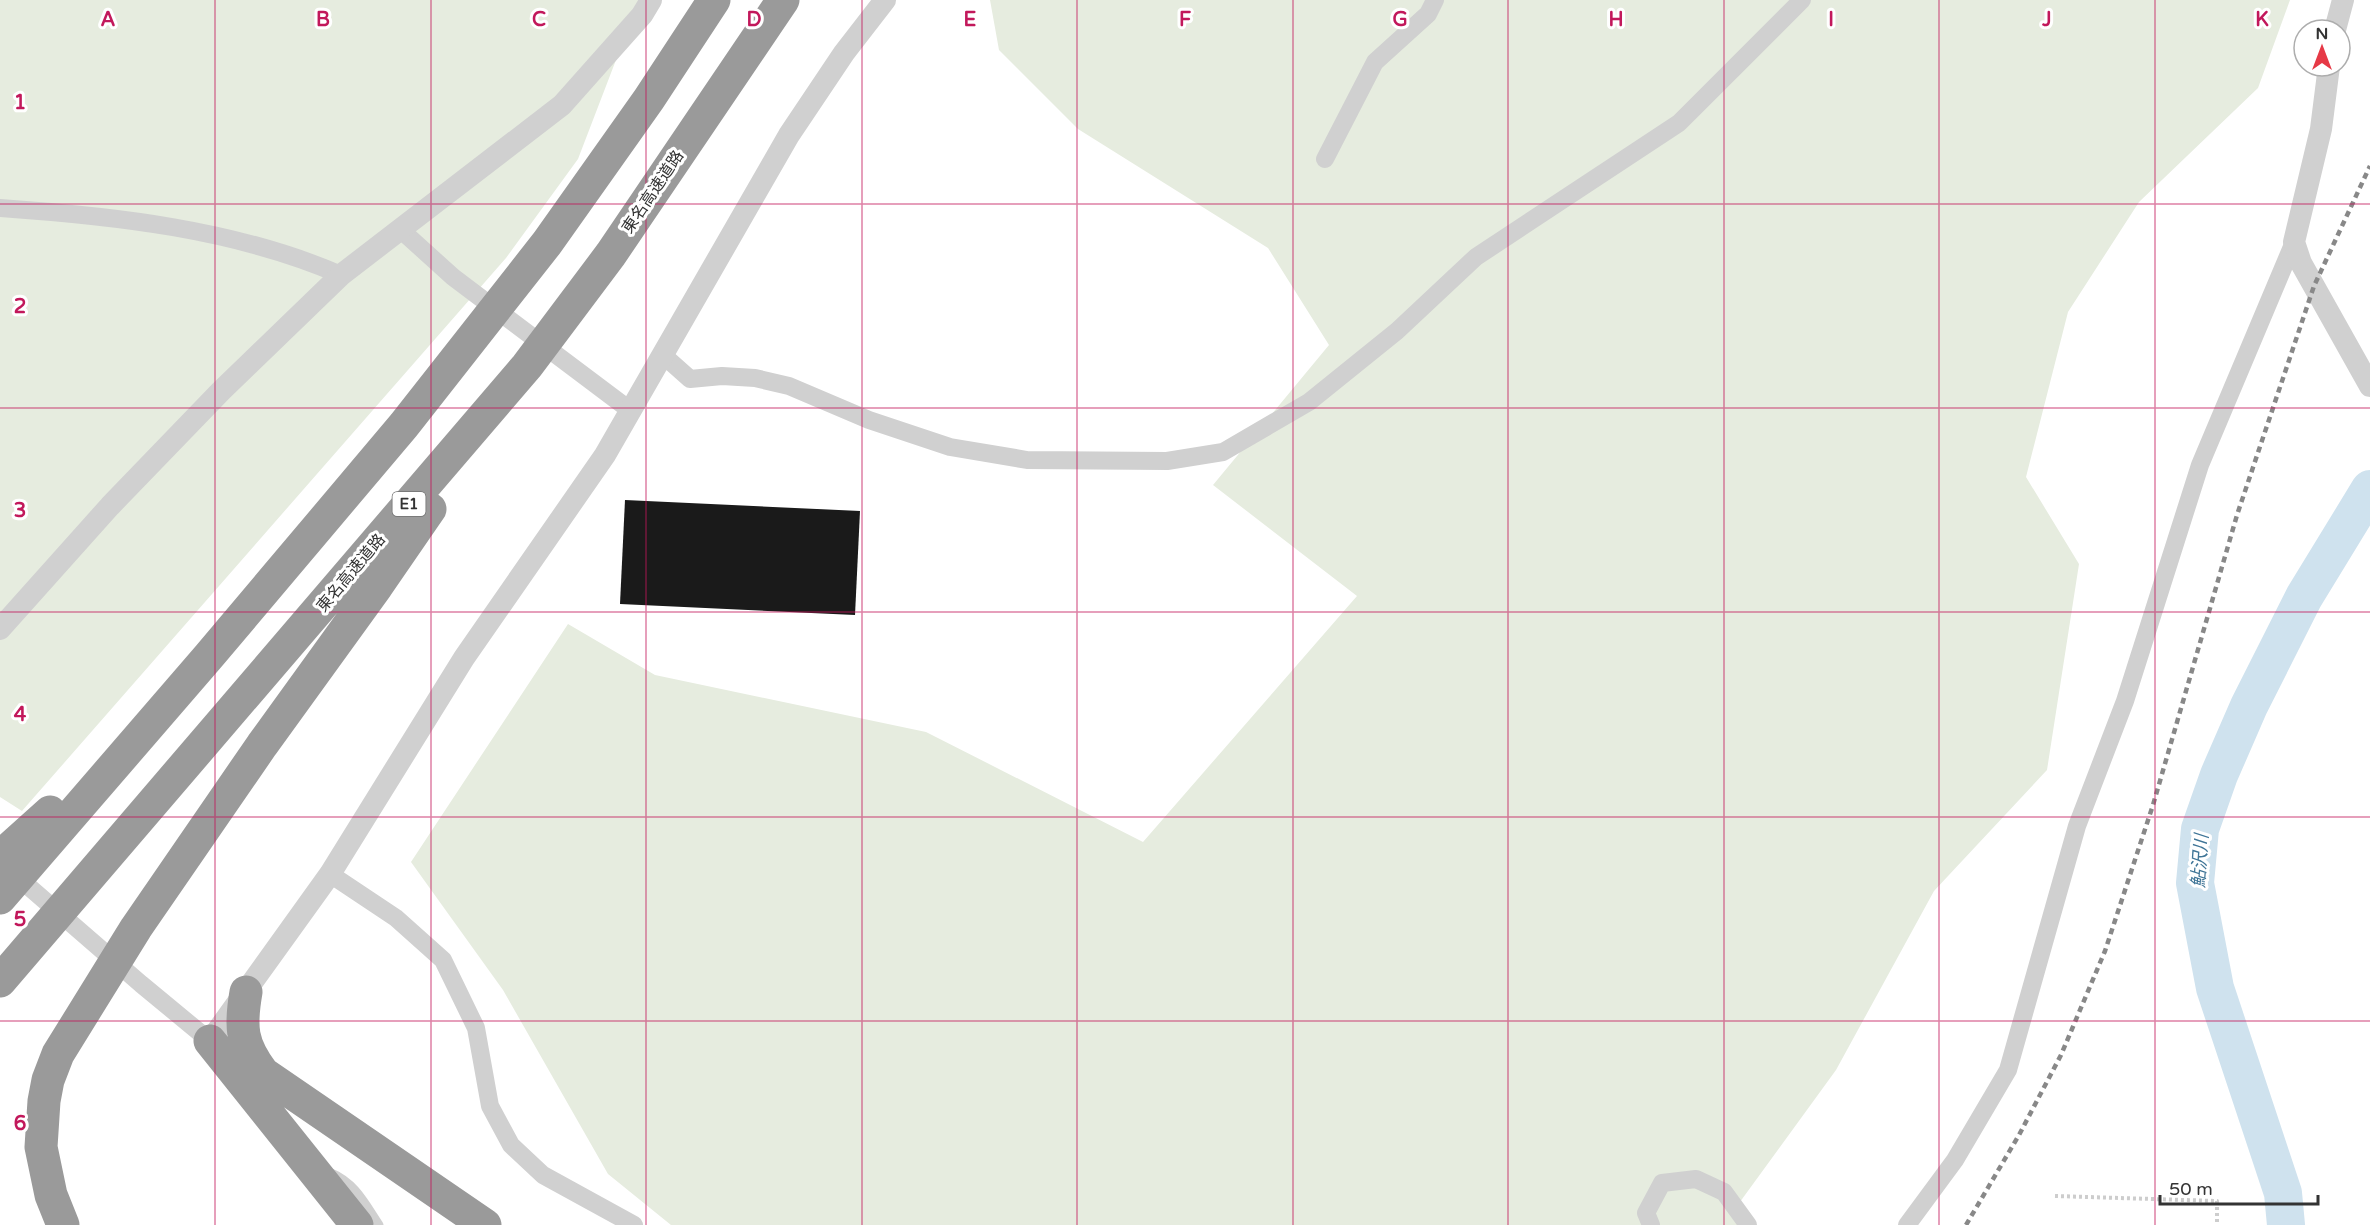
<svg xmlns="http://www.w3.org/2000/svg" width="2370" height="1225" font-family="'Varela Round','Noto Sans JP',sans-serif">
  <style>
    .green { fill: #e6ecdf }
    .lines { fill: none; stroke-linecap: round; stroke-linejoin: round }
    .river { stroke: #cfe2ee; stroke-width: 38 }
    .building { fill: #1a1a1a }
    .path { stroke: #cdcdcd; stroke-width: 4; stroke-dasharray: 3 3; stroke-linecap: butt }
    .service { stroke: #d0d0d0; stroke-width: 9 }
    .minor { stroke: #d0d0d0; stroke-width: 18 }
    .tertiary { stroke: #d0d0d0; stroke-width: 22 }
    .motorway { stroke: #9a9a9a; stroke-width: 33 }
    .rail { stroke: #888; stroke-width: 4.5; stroke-dasharray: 6 4.5; stroke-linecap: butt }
    .grid { fill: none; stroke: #c2185b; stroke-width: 1.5; stroke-opacity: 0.55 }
    .labels { text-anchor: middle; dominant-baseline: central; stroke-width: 6; stroke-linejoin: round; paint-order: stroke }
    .shield { fill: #fff; stroke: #707070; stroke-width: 1.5 }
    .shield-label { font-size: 15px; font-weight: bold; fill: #333 }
    .street-label { font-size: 16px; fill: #333; stroke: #fff }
    .water-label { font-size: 18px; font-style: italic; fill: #3f7597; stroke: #fff }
    .grid-label { font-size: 20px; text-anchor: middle; font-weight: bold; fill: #c2185b; stroke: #fff; stroke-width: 6; stroke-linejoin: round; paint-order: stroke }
  </style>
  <rect width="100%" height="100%" fill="#fff"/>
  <path class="green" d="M 0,0 L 639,0 L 578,159 L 506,258 L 22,811 L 0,797 Z
    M 990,0 L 2290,0 L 2258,88 L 2139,202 L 2068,312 L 2026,477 L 2079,564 L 2047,770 L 1934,891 L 1836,1070 L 1737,1206 L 1737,1225 L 671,1225 L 608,1174 L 503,990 L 411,862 L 568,624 L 655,675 L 926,732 L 1143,842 L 1357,596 L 1213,485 L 1329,345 L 1268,248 L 1078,129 L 999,50 Z"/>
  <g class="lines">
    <path class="river" d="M 2286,1225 L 2283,1193 L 2215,988 L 2195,883 L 2200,829 L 2219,775 L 2249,706 L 2304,597 L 2370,489"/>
  </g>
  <path class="building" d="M 625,500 L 860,511 L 855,615 L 620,604 Z"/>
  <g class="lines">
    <path class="path" d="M 2055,1196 L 2217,1201 L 2217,1225"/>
    <path class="service" d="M 331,1173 C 355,1183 365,1204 379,1225"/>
    <path class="minor" d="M 1325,159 L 1375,62 L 1428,14 L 1435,0
      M 0,208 C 114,216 235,229 341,275
      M 401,230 L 453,277 L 631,411
      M 663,355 L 690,379 L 722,376 L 755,378 L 789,386 L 869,420 L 950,447 L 1027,460 L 1167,461 L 1223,452 L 1309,402 L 1397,331 L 1476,257 L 1679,123 L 1802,0
      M 13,873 L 141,984 L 210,1041
      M 330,874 L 396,918 L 443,960 L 476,1028 L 490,1106 L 511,1145 L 543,1175 L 634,1225
      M 1651,1225 L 1646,1213 L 1662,1183 L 1696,1179 L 1724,1192 L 1748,1225
      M 1907,1225 L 1955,1160 L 2008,1070 L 2077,826 L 2125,701 L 2200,465 L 2294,242"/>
    <path class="tertiary" d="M 2335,30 L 2343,0
      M 2329,66 L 2321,129 L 2294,242 L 2301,263 L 2370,386
      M 0,629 L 110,506 L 221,391 L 341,275 L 562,105 L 642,15 L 651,0
      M 210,1041 L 330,874 L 464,658 L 605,455 L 789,135 L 844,53 L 885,0"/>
    <path class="motorway" d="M 0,857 L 50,812
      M 0,898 L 209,656 L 404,425 L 547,243 L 649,99 L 714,0
      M 0,981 L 527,366 L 611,254 L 783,0
      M 246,992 C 240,1027 241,1044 263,1073 L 485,1225
      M 210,1041 L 357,1225
      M 63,1225 L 51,1195 L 41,1147 L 44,1101 L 48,1080 L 58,1054 L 136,928 L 262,745 L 377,586 L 430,509"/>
    <path class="rail" d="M 1966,1225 L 2019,1135 L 2061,1055 L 2105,951 L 2153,805 L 2237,515 L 2314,286 L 2370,166"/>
  </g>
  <path class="grid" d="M 215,0 L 215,1225M 431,0 L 431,1225M 646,0 L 646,1225M 862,0 L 862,1225M 1077,0 L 1077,1225M 1293,0 L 1293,1225M 1508,0 L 1508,1225M 1724,0 L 1724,1225M 1939,0 L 1939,1225M 2155,0 L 2155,1225M 0,204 L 2370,204M 0,408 L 2370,408M 0,612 L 2370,612M 0,817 L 2370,817M 0,1021 L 2370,1021"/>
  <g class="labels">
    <rect class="shield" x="392.5" y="492" width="33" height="24" rx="4.5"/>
    <g class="shield-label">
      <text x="409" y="504">E1</text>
    </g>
    <g class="street-label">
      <text transform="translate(653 192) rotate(-56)">東名高速道路</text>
      <text transform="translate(351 573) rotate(-50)">東名高速道路</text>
    </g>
    <g class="water-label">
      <text transform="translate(2200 861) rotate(-86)">鮎沢川</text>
    </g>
  </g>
  <g class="grid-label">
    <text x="108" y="26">A</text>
    <text x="323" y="26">B</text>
    <text x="539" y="26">C</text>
    <text x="754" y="26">D</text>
    <text x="970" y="26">E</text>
    <text x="1185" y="26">F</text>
    <text x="1400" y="26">G</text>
    <text x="1616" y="26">H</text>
    <text x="1831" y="26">I</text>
    <text x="2047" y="26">J</text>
    <text x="2262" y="26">K</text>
    <text x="20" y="109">1</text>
    <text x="20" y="313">2</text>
    <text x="20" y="517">3</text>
    <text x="20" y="721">4</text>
    <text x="20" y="926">5</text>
    <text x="20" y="1130">6</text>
  </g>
  <g transform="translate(2322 48)"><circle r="28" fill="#ffffff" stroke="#adadad" stroke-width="1.5"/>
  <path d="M0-4.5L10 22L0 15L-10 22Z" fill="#e63946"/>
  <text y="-9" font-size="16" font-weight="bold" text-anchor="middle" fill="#333333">N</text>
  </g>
  <path d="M2160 1195v9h158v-9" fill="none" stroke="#333333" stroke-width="3"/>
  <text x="2169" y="1195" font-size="18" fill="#333333" stroke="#ffffff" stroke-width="4.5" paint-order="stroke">50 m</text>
</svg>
